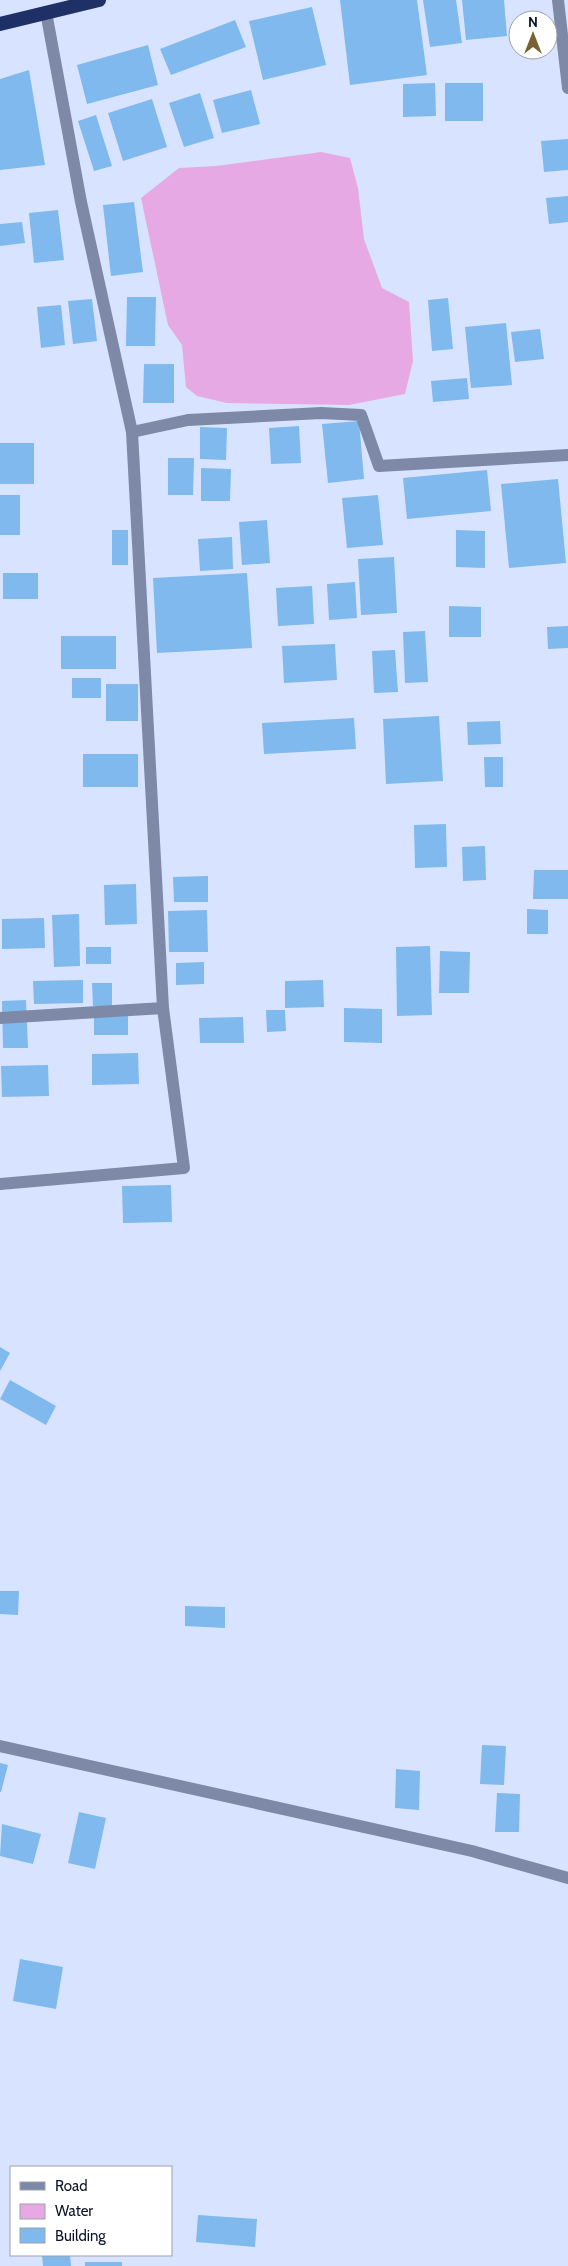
<svg xmlns="http://www.w3.org/2000/svg" width="568" height="2266" font-family="Cabin,sans-serif">
  <style>
    .water { fill: #e6a9e4 }
    .building { fill: #7fb9ee }
    .lines { fill: none; stroke-linecap: round; stroke-linejoin: round }
    .minor { stroke: #7d89a7; stroke-width: 12 }
    .trunk { stroke: #1f3066; stroke-width: 14 }
  </style>
  <rect width="100%" height="100%" fill="#d8e4ff"/>
  <path class="water" d="M 321,152 L 350,158 L 358,188 L 364,239 L 382,288 L 409,302 L 413,361 L 405,394 L 349,405 L 227,403 L 197,396 L 186,387 L 182,345 L 168,325 L 141,198 L 179,168 L 216,166 Z"/>
  <path class="building" d="M 340,0 L 417,0 L 427,75 L 350,85 Z
    M 423,0 L 456,0 L 462,43 L 430,47 Z
    M 462,0 L 504,0 L 507,36 L 466,40 Z
    M 312,7 L 326,65 L 263,80 L 249,21 Z
    M 235,20 L 246,47 L 171,75 L 160,49 Z
    M 148,45 L 158,85 L 87,104 L 77,65 Z
    M 29,70 L 45,165 L 0,170 L 0,79 Z
    M 435,83 L 436,116 L 403,117 L 403,84 Z
    M 445,83 L 483,83 L 483,121 L 445,121 Z
    M 251,90 L 260,124 L 222,133 L 213,100 Z
    M 200,93 L 214,138 L 184,147 L 169,103 Z
    M 152,99 L 167,147 L 123,161 L 108,113 Z
    M 96,115 L 112,166 L 94,171 L 78,121 Z
    M 568,139 L 568,170 L 544,172 L 541,141 Z
    M 568,196 L 568,222 L 549,224 L 546,198 Z
    M 134,202 L 143,272 L 111,276 L 103,205 Z
    M 58,210 L 64,260 L 34,263 L 29,213 Z
    M 22,222 L 25,243 L 0,246 L 0,224 Z
    M 127,297 L 156,297 L 155,346 L 126,346 Z
    M 448,298 L 453,349 L 432,351 L 428,300 Z
    M 92,299 L 97,341 L 73,344 L 68,301 Z
    M 61,305 L 65,345 L 41,348 L 37,307 Z
    M 506,323 L 512,385 L 471,388 L 465,327 Z
    M 540,329 L 544,359 L 515,362 L 511,332 Z
    M 144,364 L 174,364 L 174,403 L 143,403 Z
    M 467,378 L 469,399 L 433,402 L 431,381 Z
    M 359,421 L 364,479 L 328,483 L 322,424 Z
    M 299,426 L 301,463 L 271,464 L 269,428 Z
    M 200,427 L 227,428 L 226,460 L 200,459 Z
    M 0,443 L 34,443 L 34,484 L 0,484 Z
    M 168,458 L 194,458 L 193,495 L 168,495 Z
    M 201,468 L 231,469 L 230,501 L 201,501 Z
    M 487,470 L 491,511 L 407,519 L 403,478 Z
    M 558,479 L 566,563 L 509,568 L 501,484 Z
    M 0,495 L 20,495 L 20,535 L 0,535 Z
    M 378,495 L 383,545 L 347,548 L 342,498 Z
    M 267,520 L 270,563 L 242,565 L 239,522 Z
    M 112,530 L 128,530 L 128,565 L 112,565 Z
    M 456,530 L 485,531 L 485,568 L 456,567 Z
    M 232,537 L 233,569 L 200,571 L 198,539 Z
    M 394,557 L 397,613 L 361,615 L 358,559 Z
    M 3,573 L 38,573 L 38,599 L 3,599 Z
    M 247,573 L 252,648 L 157,653 L 153,578 Z
    M 355,582 L 357,618 L 329,620 L 327,584 Z
    M 312,586 L 314,624 L 278,626 L 276,588 Z
    M 449,606 L 481,607 L 481,637 L 449,637 Z
    M 568,626 L 568,648 L 548,649 L 547,627 Z
    M 425,631 L 428,682 L 405,683 L 403,632 Z
    M 61,636 L 116,636 L 116,669 L 61,669 Z
    M 335,644 L 337,680 L 284,683 L 282,646 Z
    M 395,650 L 398,692 L 374,693 L 372,651 Z
    M 72,678 L 101,678 L 101,698 L 72,698 Z
    M 106,684 L 138,684 L 138,721 L 106,721 Z
    M 439,716 L 443,781 L 386,784 L 383,719 Z
    M 354,718 L 356,749 L 264,754 L 262,723 Z
    M 500,721 L 501,744 L 468,745 L 467,722 Z
    M 83,754 L 138,754 L 138,787 L 83,787 Z
    M 484,757 L 503,757 L 503,787 L 485,787 Z
    M 446,824 L 447,867 L 415,868 L 414,825 Z
    M 485,846 L 486,880 L 463,881 L 462,847 Z
    M 534,870 L 568,870 L 568,899 L 533,899 Z
    M 208,876 L 208,902 L 174,902 L 173,877 Z
    M 136,884 L 137,924 L 105,925 L 104,885 Z
    M 527,909 L 548,910 L 548,934 L 527,934 Z
    M 207,910 L 208,952 L 169,952 L 168,911 Z
    M 79,914 L 80,966 L 54,967 L 52,915 Z
    M 44,918 L 45,948 L 2,949 L 2,919 Z
    M 430,946 L 432,1015 L 397,1016 L 396,947 Z
    M 86,947 L 111,947 L 111,964 L 86,964 Z
    M 440,951 L 470,952 L 469,993 L 439,993 Z
    M 204,962 L 204,984 L 176,985 L 176,963 Z
    M 83,980 L 83,1003 L 34,1004 L 33,981 Z
    M 323,980 L 324,1007 L 285,1008 L 285,981 Z
    M 92,983 L 112,983 L 112,1006 L 93,1006 Z
    M 26,1000 L 28,1048 L 3,1048 L 2,1001 Z
    M 344,1008 L 382,1009 L 382,1043 L 344,1042 Z
    M 266,1010 L 285,1010 L 286,1031 L 267,1032 Z
    M 128,1011 L 128,1035 L 94,1035 L 94,1012 Z
    M 243,1017 L 244,1043 L 200,1043 L 199,1018 Z
    M 138,1053 L 139,1084 L 92,1085 L 92,1054 Z
    M 48,1065 L 49,1096 L 2,1097 L 1,1066 Z
    M 171,1185 L 172,1222 L 123,1223 L 122,1186 Z
    M 0,1347 L 10,1353 L 0,1371 Z
    M 10,1380 L 56,1406 L 46,1425 L 0,1399 Z
    M 0,1591 L 19,1591 L 18,1615 L 0,1614 Z
    M 185,1606 L 225,1607 L 225,1628 L 185,1626 Z
    M 482,1745 L 506,1746 L 504,1785 L 480,1784 Z
    M 0,1763 L 8,1765 L 1,1792 L 0,1792 Z
    M 396,1769 L 420,1771 L 419,1810 L 395,1808 Z
    M 497,1793 L 520,1794 L 519,1832 L 495,1832 Z
    M 79,1812 L 106,1818 L 95,1869 L 68,1863 Z
    M 2,1824 L 41,1834 L 33,1864 L 0,1856 Z
    M 20,1959 L 63,1967 L 56,2009 L 13,2001 Z
    M 198,2215 L 257,2219 L 255,2247 L 196,2242 Z
    M 42,2255 L 70,2255 L 71,2266 L 43,2266 Z
    M 85,2262 L 122,2262 L 122,2266 L 85,2266 Z"/>
  <g class="lines">
    <path class="minor" d="M 558,0 L 568,88
      M 132,432 L 188,420 L 321,413 L 361,415 L 379,466 L 568,455
      M 0,1018 L 163,1008 L 132,432 L 81,202 L 46,12
      M 0,1184 L 184,1168 L 163,1008
      M 0,1746 L 472,1851 L 568,1878"/>
    <path class="trunk" d="M 0,24 L 99,0"/>
  </g>
  <rect x="10" y="2166" width="162" height="90" fill="#ffffff" stroke="#9da1aa"/>
  <rect x="20" y="2182" width="25" height="8" fill="#7d89a7" stroke="#9da1aa"/>
  <text x="55" y="2191" font-size="15" fill="#0b142b">Road</text>
  <rect x="20" y="2204" width="25" height="15" fill="#e6a9e4" stroke="#9da1aa"/>
  <text x="55" y="2216" font-size="15" fill="#0b142b">Water</text>
  <rect x="20" y="2228" width="25" height="15" fill="#7fb9ee" stroke="#9da1aa"/>
  <text x="55" y="2241" font-size="15" fill="#0b142b">Building</text>
  <g transform="translate(533 35)"><circle r="24" fill="#ffffff" stroke="#9da1aa"/>
  <path d="M0-4L9 19L0 12L-9 19Z" fill="#786433"/>
  <text y="-8" font-size="14" font-weight="bold" text-anchor="middle" fill="#0b142b">N</text>
  </g>
</svg>
